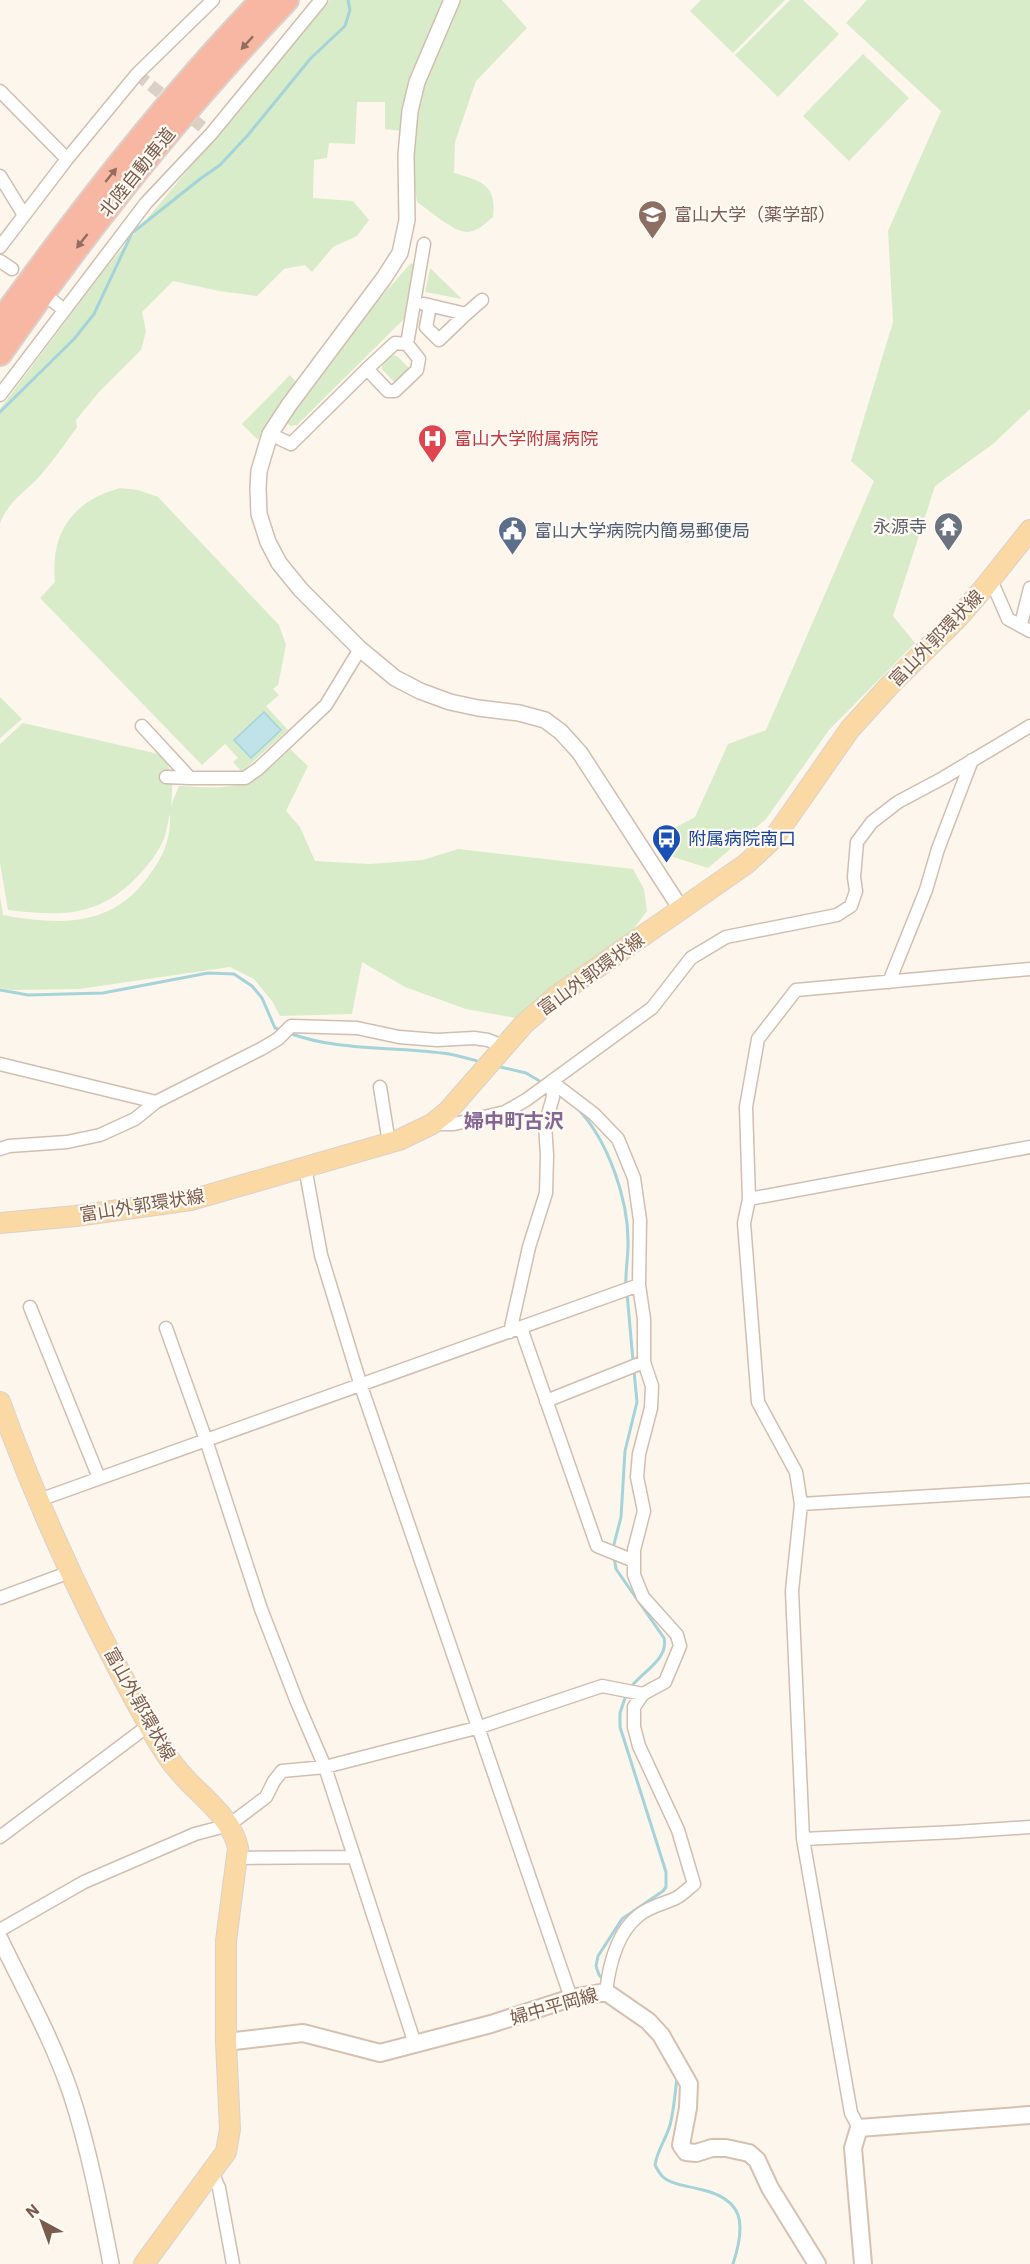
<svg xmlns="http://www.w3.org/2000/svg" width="1030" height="2264" font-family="'IBM Plex Sans','Noto Sans JP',sans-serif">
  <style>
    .green { fill: #d8ecc9 }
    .water { fill: #bfe3e8; stroke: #a5d3da; stroke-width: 1.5 }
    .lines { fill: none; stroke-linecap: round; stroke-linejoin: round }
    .stream { stroke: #a5d3da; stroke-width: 3 }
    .minor-tunnel { stroke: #dcd0c4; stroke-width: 12; stroke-dasharray: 12 6; stroke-linecap: butt }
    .minor-casing { stroke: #d1beb0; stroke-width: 15 }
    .tertiary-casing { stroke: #d1beb0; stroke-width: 18 }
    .secondary-casing { stroke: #d6c0b0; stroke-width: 20 }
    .primary-casing { stroke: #dad1cd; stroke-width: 22 }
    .motorway-casing { stroke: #dad1cd; stroke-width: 26 }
    .minor { stroke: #fff; stroke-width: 12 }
    .tertiary { stroke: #fff; stroke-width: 15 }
    .secondary { stroke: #fff; stroke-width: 16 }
    .primary { stroke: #fbd9a5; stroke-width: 20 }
    .motorway { stroke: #f7b7a3; stroke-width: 22 }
    .oneway { fill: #936e5e }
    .labels { text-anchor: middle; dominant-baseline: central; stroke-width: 4.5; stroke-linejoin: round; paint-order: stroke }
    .street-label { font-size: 18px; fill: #7a5c4d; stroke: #fffaf3 }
    .education-label { font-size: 18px; fill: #785e54; stroke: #fffaf3; text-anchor: start }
    .health-label { font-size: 18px; fill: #be3a42; stroke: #fffaf3; text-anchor: start }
    .worship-label { font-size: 18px; fill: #5b616d; stroke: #fffaf3; text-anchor: end }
    .service-label { font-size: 18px; fill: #4e5e75; stroke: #fffaf3; text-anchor: start }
    .transit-label { font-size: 18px; fill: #164399; stroke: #fffaf3; text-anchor: start }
    .neighbourhood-label { font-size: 20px; font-weight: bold; fill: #846695; stroke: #fffaf3 }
  </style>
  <rect width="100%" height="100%" fill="#fdf6ec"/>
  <path class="green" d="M 330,0 L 502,0 L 527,28 L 476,81 L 455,142 L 454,173 C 481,181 497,184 493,217 C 486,223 478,231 468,232 C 453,232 429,210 417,202 L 412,168 L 412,132 L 385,129 L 385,102 L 357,102 L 355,144 L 329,143 L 327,158 L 314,160 L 313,198 L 353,201 L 369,220 L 357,236 L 333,247 L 312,272 L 305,265 L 284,269 L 257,296 L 219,291 L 173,281 L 142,312 L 146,331 L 141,350 L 99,392 L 76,420 L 77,427 C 65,444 53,461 39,477 C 24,493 9,501 0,523 L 0,409 L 105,269 Z
    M 701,0 L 785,0 L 733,53 L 690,11 Z
    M 790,0 L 803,0 L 839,34 L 778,97 L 735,55 Z
    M 867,0 L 1030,0 L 1030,409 L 993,444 L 935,486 L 893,616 L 915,643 L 829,730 L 766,819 L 708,868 L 670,856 L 654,839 L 695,817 L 728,744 L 766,730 L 874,481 L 851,461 L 893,322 L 888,231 L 941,111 L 846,23 Z
    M 863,54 L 909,98 L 849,161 L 803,116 Z
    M 411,263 L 414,265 L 404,319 L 297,425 L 291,426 L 286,423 L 375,304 Z
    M 430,268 L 462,299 L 425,292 Z
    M 392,355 L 397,356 L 408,367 L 408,372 L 398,381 L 393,381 L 382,369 L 382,364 Z
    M 290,375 L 297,383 L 269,420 L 258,440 L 242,424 Z
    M 120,488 L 138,490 L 158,497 L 279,625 L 286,645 L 278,685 L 273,689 L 279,695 L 266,706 L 288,730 L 242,772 L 233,762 L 238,758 L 225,744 L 202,765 L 40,598 L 55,582 C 50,532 73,501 120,488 Z
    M 0,697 L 22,719 L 0,738 Z
    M 23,723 L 163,755 L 173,776 L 171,806 L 179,786 C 235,789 249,791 290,749 L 308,766 L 286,811 L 300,827 L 315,861 L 369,864 L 423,860 L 458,849 L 633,869 L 644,889 L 647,911 L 629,935 L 548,992 L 515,1018 L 466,1009 L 405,987 L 362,962 L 352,1014 L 280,1016 L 272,1001 L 254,979 L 230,967 L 79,989 L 11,990 L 0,988 L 0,896 L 3,915 C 61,926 114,927 150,874 C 164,855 171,838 170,814 C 168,821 167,829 165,836 C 159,852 147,867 136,878 C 97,918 59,916 8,910 L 0,863 L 0,744 Z"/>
  <path class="water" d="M 264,712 L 281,730 L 251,758 L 234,740 Z"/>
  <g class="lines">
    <path class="stream" d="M 0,412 L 74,339 L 94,314 L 132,233 L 200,179 L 220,165 L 248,135 L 311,58 L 345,26 L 350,10 L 348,0
      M 0,990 L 28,995 L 103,993 L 208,973 L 234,974 L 252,986 L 262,998 L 275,1028 L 283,1031
      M 289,1033 C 339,1052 397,1046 449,1054 C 460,1056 470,1059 481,1062
      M 496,1066 L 526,1073 L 543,1083
      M 577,1108 C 608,1140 629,1200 628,1245 C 628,1259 625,1273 626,1287
      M 627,1293 L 633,1361
      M 613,1548 L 621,1517 L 625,1451 L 637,1402 L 634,1371
      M 614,1557 L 616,1569 L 664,1638 C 669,1659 642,1672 631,1687
      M 604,1980 L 599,1975 L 596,1966 L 598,1956 L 622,1919 L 663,1891 L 666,1887 L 666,1872 L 620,1727 L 620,1713 L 626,1695
      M 614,1988 L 628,1998
      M 677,2078 C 675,2093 674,2110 670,2125 C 666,2139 657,2151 655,2165 C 657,2169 660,2174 663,2177 C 672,2185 688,2186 699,2189 C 745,2199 746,2224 733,2264"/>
    <path class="minor-tunnel" d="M 137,74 L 211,134"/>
    <defs>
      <path id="minor" d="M 0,91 L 67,159
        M 0,176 L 24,215
        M 0,247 L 67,159 L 137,74 L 213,0
        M 0,261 L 12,269
        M 53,301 L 64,310
        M 424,304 L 466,314 L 482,300
        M 430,306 L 426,327 L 439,340 L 466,314
        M 407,344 L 419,359 L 417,370 L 395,391 L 388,391 L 367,369 L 395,343 L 407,344 L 424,244
        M 0,395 L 146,203 L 211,134 L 321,0
        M 270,434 L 291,444 L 367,369
        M 991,580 L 1008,619 L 1030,631
        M 1021,624 L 1030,588
        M 142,726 L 190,778 L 166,777
        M 190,778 L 245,778 L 258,769 L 326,705 L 360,649
        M 889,982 L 926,890 L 938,849 L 972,760
        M 0,1064 L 156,1102
        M 552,1082 L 594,1114 L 618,1139 L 634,1178 L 640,1220 L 639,1285 L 644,1319 L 644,1362 L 652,1386 L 651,1408 L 639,1454 L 637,1477 L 644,1511 L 634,1550 L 634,1575 L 643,1597 L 677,1635 L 680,1646 L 665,1682 L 643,1694 L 634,1707 L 634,1727 L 639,1746 L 678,1830 L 694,1884 C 689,1888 682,1895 676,1898 C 664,1904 649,1906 638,1916 C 617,1933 609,1966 606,1992
        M 380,1087 L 389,1143
        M 432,1124 L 454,1124 L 505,1112 L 526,1100 L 652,1008 L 691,958 L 726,937 L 837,915 L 851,906 L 856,891 L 854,877 L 857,842 L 872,822 L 898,802 L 943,778 L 1030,726
        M 0,1149 L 9,1146 L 67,1142 L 100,1135 L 135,1119 L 156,1102 L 261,1049 L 278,1039 L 291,1026 L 357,1028 L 399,1037 L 437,1040 L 474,1038 L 488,1040 L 503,1046
        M 305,1167 L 321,1255 L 361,1386 L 571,1998
        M 749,1199 L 1030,1147
        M 30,1307 L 99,1478
        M 166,1328 L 206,1440 L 261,1609 L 297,1702 L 325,1767 L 415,2044
        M 521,1328 L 597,1546 L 634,1561
        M 510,1332 L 529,1247 L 546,1193 L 547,1155 L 545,1125 L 553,1097 L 552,1082
        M 546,1401 L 644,1362
        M 39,1500 L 639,1285
        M 801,1504 L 1030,1490
        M 0,1598 L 70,1572
        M 0,1837 L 149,1725
        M 803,1839 L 956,1832 L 1030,1827
        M 237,1858 L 354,1857
        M 0,1930 L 84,1882 L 195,1834 L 229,1825 L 266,1797 L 274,1781 L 282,1771 L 325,1767 L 480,1727 L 602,1686 L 643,1694
        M 859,2128 L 851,2113 L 803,1839 L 792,1591 L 801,1504 L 796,1472 L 758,1402 L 744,1223 L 749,1199 L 746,1107 L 758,1039 L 796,990 L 1030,969
        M 212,2172 L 219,2188 L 233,2264"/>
      <path id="tertiary" d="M 452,0 L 417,82 L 410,111 L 406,155 L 407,220 L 400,253 L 384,278 L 289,405 L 270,434 L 259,471 L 258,488 L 259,514 L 268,542 L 279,563 L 301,590 L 360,649 L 395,678 L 420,691 L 450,702 L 478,708 L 519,713 L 545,720 L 561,732 L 580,753 L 681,909
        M 0,1939 C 24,1989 53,2040 71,2094 C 89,2149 100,2207 111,2264"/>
      <path id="secondary" d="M 226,2042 L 303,2033 L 380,2053 L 491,2024 L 571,1998 L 606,1992 L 648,2021 L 661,2035 L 689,2084 L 688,2108 L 681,2145 L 686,2152 L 696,2153 L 712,2148 L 726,2148 L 749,2153 L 757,2160 L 770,2188 L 817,2264
        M 863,2264 L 853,2148 L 859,2128 L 1030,2115"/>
      <path id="primary" d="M 0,1223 L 76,1216 L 191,1200 L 399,1140 L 432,1124 L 448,1111 L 524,1024 L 555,997 L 746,864 L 774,838 L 850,729 L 890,685 L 956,620 L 983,589 L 1030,530
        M 0,1402 C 40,1513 91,1621 148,1724 C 157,1740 166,1757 178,1770 C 198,1795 231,1815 238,1848 L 226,1941 L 226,2042 L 230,2129 L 226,2152 L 144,2264"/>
      <path id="motorway" d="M 0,322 C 81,210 166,100 262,0
        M 0,354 C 87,229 182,110 287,0"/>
    </defs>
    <use href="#minor" class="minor-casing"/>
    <use href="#tertiary" class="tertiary-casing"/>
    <use href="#secondary" class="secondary-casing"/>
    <use href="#primary" class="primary-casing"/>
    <use href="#motorway" class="motorway-casing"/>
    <use href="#minor" class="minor"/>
    <use href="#tertiary" class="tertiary"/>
    <use href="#secondary" class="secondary"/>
    <use href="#primary" class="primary"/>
    <use href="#motorway" class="motorway"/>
  </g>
  <defs><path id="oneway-solid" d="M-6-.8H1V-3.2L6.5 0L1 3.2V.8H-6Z" transform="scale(1.5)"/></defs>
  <g class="oneway">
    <use href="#oneway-solid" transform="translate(247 43) rotate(132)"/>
    <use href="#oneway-solid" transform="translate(111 175) rotate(-51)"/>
    <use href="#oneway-solid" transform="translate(82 241) rotate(128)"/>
  </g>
  <defs>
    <symbol id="university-pin" viewBox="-11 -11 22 30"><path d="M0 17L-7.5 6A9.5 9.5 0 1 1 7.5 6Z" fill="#8d6e63" stroke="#fffaf3"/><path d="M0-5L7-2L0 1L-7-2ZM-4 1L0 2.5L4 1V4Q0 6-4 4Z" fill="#fff"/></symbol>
    <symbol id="hospital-pin" viewBox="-11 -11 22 30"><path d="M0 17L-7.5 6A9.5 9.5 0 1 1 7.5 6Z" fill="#e0444e" stroke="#fffaf3"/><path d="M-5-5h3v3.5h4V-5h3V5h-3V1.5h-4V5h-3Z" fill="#fff"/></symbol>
    <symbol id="temple-pin" viewBox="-11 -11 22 30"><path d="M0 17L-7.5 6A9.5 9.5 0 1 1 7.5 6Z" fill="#6b7280" stroke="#fffaf3"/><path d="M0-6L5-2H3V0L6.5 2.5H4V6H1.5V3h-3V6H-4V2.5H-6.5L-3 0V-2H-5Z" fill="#fff"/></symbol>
    <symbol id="civic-pin" viewBox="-11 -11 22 30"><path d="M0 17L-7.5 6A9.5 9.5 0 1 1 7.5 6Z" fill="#5c6f8a" stroke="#fffaf3"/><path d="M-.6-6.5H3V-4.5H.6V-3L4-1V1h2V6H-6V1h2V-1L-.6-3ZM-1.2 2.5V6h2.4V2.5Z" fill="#fff"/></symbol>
    <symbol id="bus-pin" viewBox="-11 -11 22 30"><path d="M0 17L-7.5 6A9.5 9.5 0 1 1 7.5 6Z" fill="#1a4fb4" stroke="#fffaf3"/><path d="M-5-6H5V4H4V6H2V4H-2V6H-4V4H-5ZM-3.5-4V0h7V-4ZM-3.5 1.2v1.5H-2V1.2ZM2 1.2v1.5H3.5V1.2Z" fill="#fff"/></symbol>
  </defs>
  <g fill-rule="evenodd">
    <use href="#university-pin" x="636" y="198" width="33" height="45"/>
    <use href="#hospital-pin" x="416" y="422" width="33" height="45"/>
    <use href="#temple-pin" x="932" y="510" width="33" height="45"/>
    <use href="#civic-pin" x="496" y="514" width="33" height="45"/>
    <use href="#bus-pin" x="650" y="822" width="33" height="45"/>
  </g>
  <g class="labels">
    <g class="street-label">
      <text transform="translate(137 172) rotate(-51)">北陸自動車道</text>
      <text transform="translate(936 638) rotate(-46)">富山外郭環状線</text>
      <text transform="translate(591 974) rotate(-36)">富山外郭環状線</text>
      <text transform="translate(142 1205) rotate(-9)">富山外郭環状線</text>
      <text transform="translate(140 1704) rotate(61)">富山外郭環状線</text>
      <text transform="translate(554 2006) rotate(-16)">婦中平岡線</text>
    </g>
    <g class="education-label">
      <text x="674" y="214">富山大学（薬学部）</text>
    </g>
    <g class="health-label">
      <text x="454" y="438">富山大学附属病院</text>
    </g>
    <g class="worship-label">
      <text x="927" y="526">永源寺</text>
    </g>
    <g class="service-label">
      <text x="534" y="530">富山大学病院内簡易郵便局</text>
    </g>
    <g class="transit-label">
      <text x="688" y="838">附属病院南口</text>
    </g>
    <g class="neighbourhood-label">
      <text x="514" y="1120">婦中町古沢</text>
    </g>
  </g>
  <g transform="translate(42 2222) rotate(319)" stroke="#fffaf3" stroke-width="4.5" paint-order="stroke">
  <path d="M0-4.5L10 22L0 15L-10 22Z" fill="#7a5c4d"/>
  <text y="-9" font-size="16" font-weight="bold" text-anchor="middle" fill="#7a5c4d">N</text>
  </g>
</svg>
